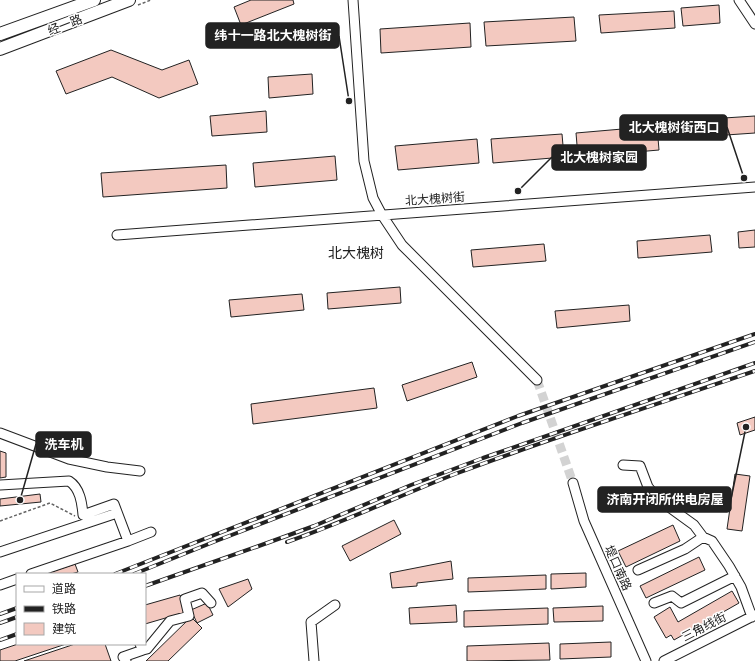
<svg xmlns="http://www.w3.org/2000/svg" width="755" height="661" font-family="Raleway,'Noto Sans SC',sans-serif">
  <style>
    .building { fill: #f3c9c0; stroke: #222 }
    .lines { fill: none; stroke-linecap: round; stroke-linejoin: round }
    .minor-tunnel { stroke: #d3d3d3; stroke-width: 9; stroke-dasharray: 9 4.5; stroke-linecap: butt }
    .minor-casing { stroke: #222; stroke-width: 11 }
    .major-casing { stroke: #222; stroke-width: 14 }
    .path { stroke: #646464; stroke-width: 1.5; stroke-dasharray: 3 2; stroke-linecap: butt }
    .minor { stroke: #fff; stroke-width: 9 }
    .major { stroke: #fff; stroke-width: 12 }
    .rail-casing { stroke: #222; stroke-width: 4 }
    .rail { stroke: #fff; stroke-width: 2.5; stroke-dasharray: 8; stroke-linecap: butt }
    .labels { text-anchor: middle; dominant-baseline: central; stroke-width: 3; stroke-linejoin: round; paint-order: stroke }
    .street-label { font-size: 12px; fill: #222; stroke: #fff }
    .quarter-label { font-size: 14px; fill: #222; stroke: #fff }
    .leader { fill: none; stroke: #222; stroke-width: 1.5 }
    .callout-dot { fill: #222; stroke: #fff; stroke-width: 1.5 }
    .callout { fill: #222; stroke: #222; stroke-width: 1.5 }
    .callout-label { font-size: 13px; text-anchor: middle; font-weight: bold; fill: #fff }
  </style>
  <rect width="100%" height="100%" fill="#fff"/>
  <path class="building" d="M 251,0 L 293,0 L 294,4 L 241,25 L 234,7 Z
    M 719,5 L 720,23 L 683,26 L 681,8 Z
    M 674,11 L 675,28 L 601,33 L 599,15 Z
    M 574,17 L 576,41 L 486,46 L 484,22 Z
    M 470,23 L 471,47 L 381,53 L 380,29 Z
    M 111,50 L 162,70 L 189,60 L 198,84 L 159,98 L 112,77 L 66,94 L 56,71 Z
    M 312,74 L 313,94 L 269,98 L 268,77 Z
    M 266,111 L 267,132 L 212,136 L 210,116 Z
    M 755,116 L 755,133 L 726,135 L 724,118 Z
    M 657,126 L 659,150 L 578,157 L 576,133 Z
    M 562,134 L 564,157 L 493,163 L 491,139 Z
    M 477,139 L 479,163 L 398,170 L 395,146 Z
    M 335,156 L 337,180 L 255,187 L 253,163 Z
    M 226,165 L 227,188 L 103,197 L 101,173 Z
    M 755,230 L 755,247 L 739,248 L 738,232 Z
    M 710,235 L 712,252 L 638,258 L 637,241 Z
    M 544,244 L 546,261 L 473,267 L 471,250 Z
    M 400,287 L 401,303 L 328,309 L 327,293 Z
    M 302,294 L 304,310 L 231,317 L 229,300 Z
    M 629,305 L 630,321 L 557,328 L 555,311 Z
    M 472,362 L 477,377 L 407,401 L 402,385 Z
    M 374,388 L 377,408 L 253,424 L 251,404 Z
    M 755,417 L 755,430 L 740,435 L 737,423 Z
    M 0,451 L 6,453 L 6,477 L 0,478 Z
    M 735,474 L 750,476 L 742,531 L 727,529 Z
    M 40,494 L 41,502 L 0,506 L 0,499 Z
    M 394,520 L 401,534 L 350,561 L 342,546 Z
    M 673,525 L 680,541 L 626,567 L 618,551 Z
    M 699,557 L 705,570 L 646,598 L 640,586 Z
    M 451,561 L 453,579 L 417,583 L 417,586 L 392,588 L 390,573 Z
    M 75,564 L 78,572 L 71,574 L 45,574 Z
    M 586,573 L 586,587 L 551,589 L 551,574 Z
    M 546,575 L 546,589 L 468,592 L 468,578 Z
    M 248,579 L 252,589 L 228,607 L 219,589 Z
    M 732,591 L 739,603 L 674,640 L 671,635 L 666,638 L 654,617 L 670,607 L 678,622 Z
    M 180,595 L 186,612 L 145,624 L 145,605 Z
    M 207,603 L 213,615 L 197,623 L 191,610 Z
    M 456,605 L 457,622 L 410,624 L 409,608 Z
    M 603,606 L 603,621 L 554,622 L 553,608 Z
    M 548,608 L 548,624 L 464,627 L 464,611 Z
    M 191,617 L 202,628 L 168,661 L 146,661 Z
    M 611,642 L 611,657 L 560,659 L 560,644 Z
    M 549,643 L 550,660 L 467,661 L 467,646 Z
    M 18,644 L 66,644 L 15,661 L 0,661 L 0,650 Z
    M 75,644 L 105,644 L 111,661 L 24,661 Z"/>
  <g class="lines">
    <path class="minor-tunnel" d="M 537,380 L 573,483"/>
    <defs>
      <path id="minor" d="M 353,0 L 364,161 L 373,198 L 382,215 L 402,245 L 537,380
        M 739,0 L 755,24
        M 117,235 L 755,187
        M 0,433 L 69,459 L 107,467 L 140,471
        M 623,465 L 640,466 L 648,487 L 658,499 L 694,525 L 703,537
        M 573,483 L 584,521 L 646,661
        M 0,485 L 69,481 C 80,488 82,503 83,515 L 114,504 L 128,541 L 151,532
        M 0,552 L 117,513
        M 638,570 L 685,549 L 703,537 L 712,541 L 729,566 L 741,587 L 752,617
        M 31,574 L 128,541
        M 0,585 L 17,579
        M 654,603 L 672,596 L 681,603 L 735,576
        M 143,650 L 147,649 L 170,621 L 189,616 L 185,599 L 202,593 L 211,603
        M 126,661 L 123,657 L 143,650 L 140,644
        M 314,661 L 311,622 L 335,605
        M 664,661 L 755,615"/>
      <path id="major" d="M 0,34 L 94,0
        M 0,49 L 129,0"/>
    </defs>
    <use href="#minor" class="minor-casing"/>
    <use href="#major" class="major-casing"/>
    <path class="path" d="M 138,5 L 151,0
      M 0,521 L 50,503 L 75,516"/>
    <use href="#minor" class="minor"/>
    <use href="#major" class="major"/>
    <defs>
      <path id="rail" d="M 287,542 C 344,522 399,496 455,474 C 554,437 655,405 755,371
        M 115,574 L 518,416 L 755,334
        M 134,574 L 216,541 L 522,423 L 755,342
        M 145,586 L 256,547 L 314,526 L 411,485 L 483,458 L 755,363
        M 0,614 L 17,608
        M 0,623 L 17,617
        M 0,640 L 17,634"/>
    </defs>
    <use href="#rail" class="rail-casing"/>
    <use href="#rail" class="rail"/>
  </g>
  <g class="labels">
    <g class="street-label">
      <text transform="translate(65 25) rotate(-21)">经一路</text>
      <text transform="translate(435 199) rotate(-4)">北大槐树街</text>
      <text transform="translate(618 568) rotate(66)">堤口南路</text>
      <text transform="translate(704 627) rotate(-27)">三角线街</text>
    </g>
    <g class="quarter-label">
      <text x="356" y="253">北大槐树</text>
    </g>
  </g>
  <path class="leader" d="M349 101L339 36M744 178L727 127M518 191L552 157M20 500L36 444M746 427L731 499"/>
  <g class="callout-dot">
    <circle cx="349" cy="101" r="4"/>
    <circle cx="744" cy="178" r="4"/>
    <circle cx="518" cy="191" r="4"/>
    <circle cx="20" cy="500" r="4"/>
    <circle cx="746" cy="427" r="4"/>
  </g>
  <g class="callout">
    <rect x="206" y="23" width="133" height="25" rx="4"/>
    <rect x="620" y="115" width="107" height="25" rx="4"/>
    <rect x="552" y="145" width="94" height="25" rx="4"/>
    <rect x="36" y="432" width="55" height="25" rx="4"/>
    <rect x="598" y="487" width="133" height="25" rx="4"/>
  </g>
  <g class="callout-label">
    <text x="273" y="40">纬十一路北大槐树街</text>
    <text x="674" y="132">北大槐树街西口</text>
    <text x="599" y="162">北大槐树家园</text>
    <text x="64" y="449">洗车机</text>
    <text x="665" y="504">济南开闭所供电房屋</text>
  </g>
  <rect x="16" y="573" width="130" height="72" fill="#ffffff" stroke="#a7a7a7"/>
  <rect x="24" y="586" width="20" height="6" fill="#ffffff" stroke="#a7a7a7"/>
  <text x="52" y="593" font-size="12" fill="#222222">道路</text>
  <rect x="24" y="606" width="20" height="6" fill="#222222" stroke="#a7a7a7"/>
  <text x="52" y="613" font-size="12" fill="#222222">铁路</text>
  <rect x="24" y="623" width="20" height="12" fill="#f3c9c0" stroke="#a7a7a7"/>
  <text x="52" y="633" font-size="12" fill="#222222">建筑</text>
</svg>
